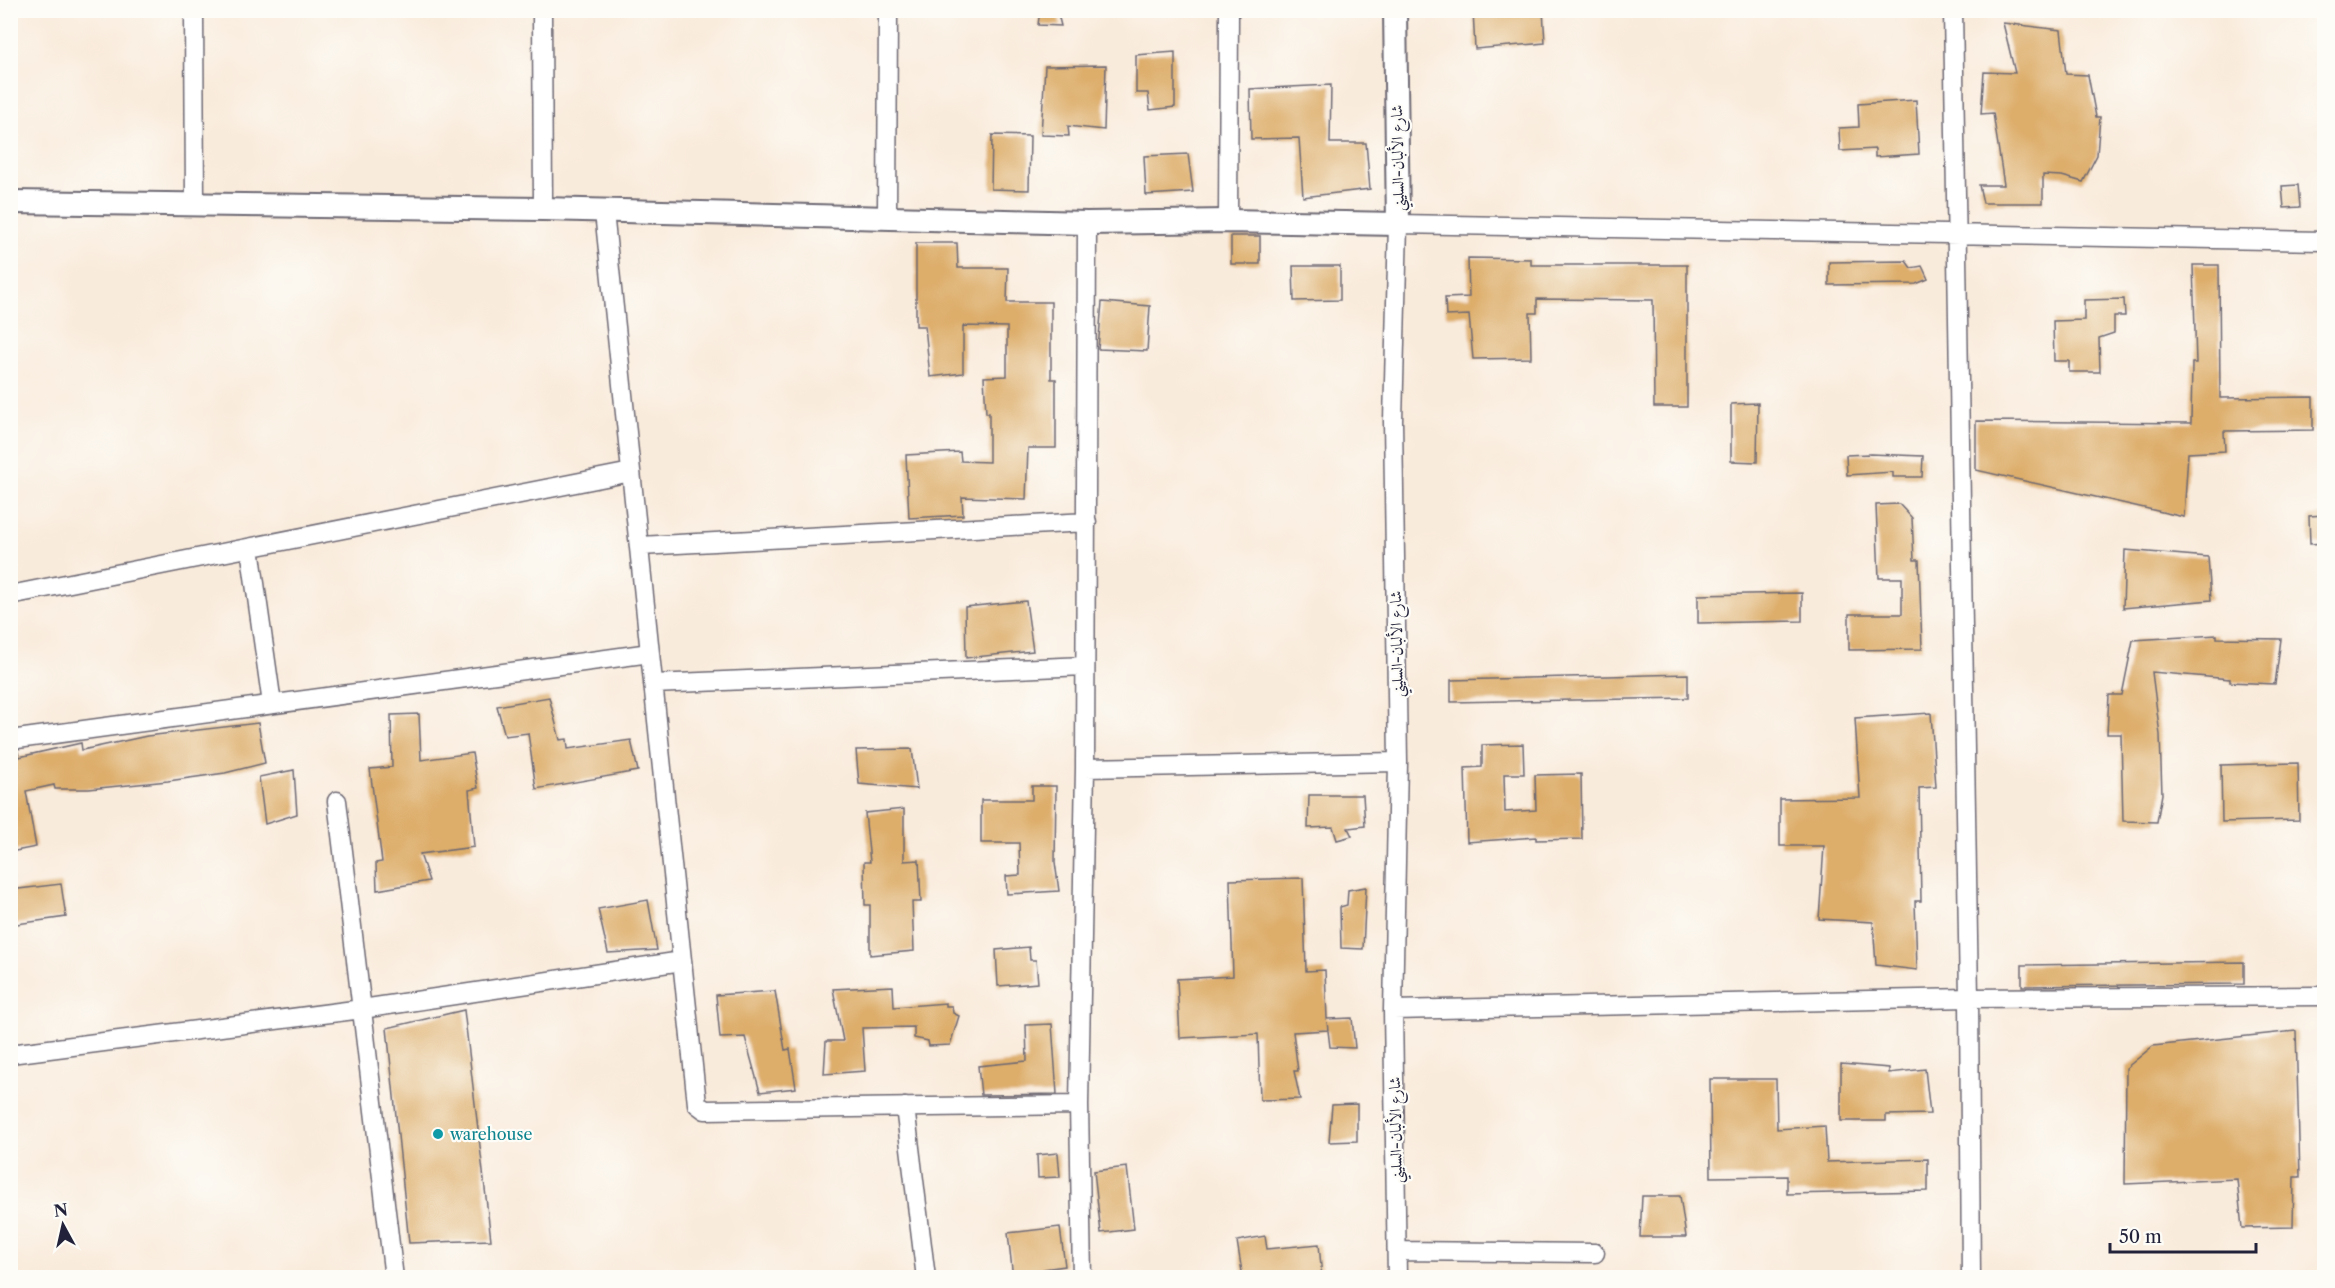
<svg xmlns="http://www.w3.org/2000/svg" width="2335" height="1288" font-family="'Libre Caslon Text',Amiri,serif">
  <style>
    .building { fill: #ddad6b }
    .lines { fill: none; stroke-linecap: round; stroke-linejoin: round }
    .minor-casing { stroke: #6d6873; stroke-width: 21 }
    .tertiary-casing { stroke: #6d6873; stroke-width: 26 }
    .minor { stroke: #fff; stroke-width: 18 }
    .tertiary { stroke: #fff; stroke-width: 22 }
    .culture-dot { fill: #0f9aa8; stroke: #fdfcf7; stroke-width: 2 }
    .labels { text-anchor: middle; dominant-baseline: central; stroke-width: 4.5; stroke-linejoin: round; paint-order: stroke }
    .street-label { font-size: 16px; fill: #22223b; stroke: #fdfcf7 }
    .culture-label { font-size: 16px; fill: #0d838f; stroke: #fdfcf7; text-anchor: start }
  </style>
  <rect width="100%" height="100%" fill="#fdfcf7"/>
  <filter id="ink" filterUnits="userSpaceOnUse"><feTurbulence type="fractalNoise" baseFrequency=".0167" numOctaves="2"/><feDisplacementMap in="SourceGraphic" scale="12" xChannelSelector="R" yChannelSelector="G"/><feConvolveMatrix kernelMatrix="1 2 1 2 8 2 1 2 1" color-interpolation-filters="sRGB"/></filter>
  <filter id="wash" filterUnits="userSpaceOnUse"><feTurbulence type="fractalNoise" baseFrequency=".008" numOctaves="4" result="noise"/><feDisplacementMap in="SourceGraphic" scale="24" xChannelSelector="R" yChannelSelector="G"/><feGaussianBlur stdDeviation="1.35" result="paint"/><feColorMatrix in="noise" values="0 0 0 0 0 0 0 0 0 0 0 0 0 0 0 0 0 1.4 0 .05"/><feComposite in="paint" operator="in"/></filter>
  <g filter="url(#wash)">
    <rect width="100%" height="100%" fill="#f9ebdb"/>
    <g id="blocks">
      <path class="building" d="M 1040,10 L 1057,10 L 1061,26 L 1038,25 Z
        M 1473,10 L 1543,10 L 1545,43 L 1475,49 Z
        M 2003,23 L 2061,30 L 2066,74 L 2088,75 L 2096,117 L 2100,117 L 2097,155 L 2083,182 L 2062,176 L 2043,175 L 2043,203 L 1983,203 L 1979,185 L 2004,185 L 1993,113 L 1981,114 L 1984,72 L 2015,73 Z
        M 1175,52 L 1175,107 L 1150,110 L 1148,93 L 1136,93 L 1136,55 Z
        M 1106,65 L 1104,130 L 1068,126 L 1069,136 L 1041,135 L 1045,66 Z
        M 1331,85 L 1330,143 L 1366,143 L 1370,189 L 1303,197 L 1299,138 L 1251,139 L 1250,89 Z
        M 1916,100 L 1919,154 L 1875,157 L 1875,149 L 1840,151 L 1839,128 L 1859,127 L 1858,104 Z
        M 992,135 L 1030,136 L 1029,190 L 991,189 Z
        M 1188,154 L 1193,192 L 1146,195 L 1144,156 Z
        M 2298,185 L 2300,207 L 2284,208 L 2282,186 Z
        M 1231,236 L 1260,236 L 1260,264 L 1231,264 Z
        M 916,243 L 957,243 L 958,268 L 1008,268 L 1007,302 L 1051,302 L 1051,379 L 1056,379 L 1056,448 L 1028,448 L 1026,499 L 962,497 L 963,515 L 909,518 L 906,455 L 960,452 L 961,461 L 989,462 L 989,413 L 986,413 L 984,377 L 1007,376 L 1007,327 L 963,326 L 963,373 L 930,377 L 925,326 L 916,326 Z
        M 1468,258 L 1531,259 L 1531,265 L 1687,265 L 1687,407 L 1654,407 L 1653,300 L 1537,299 L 1537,313 L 1530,313 L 1531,358 L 1473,359 L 1469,315 L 1446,316 L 1445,298 L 1469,297 Z
        M 1906,261 L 1911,268 L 1922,266 L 1928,279 L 1916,284 L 1829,285 L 1829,262 Z
        M 2193,265 L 2219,265 L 2220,398 L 2313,397 L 2313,430 L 2224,431 L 2225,451 L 2188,453 L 2184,517 L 1976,470 L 1976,421 L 2191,423 L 2192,363 L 2196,363 Z
        M 1293,266 L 1340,266 L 1340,300 L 1294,301 Z
        M 2124,299 L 2125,316 L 2114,316 L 2114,333 L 2099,338 L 2100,372 L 2069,372 L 2069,361 L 2054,361 L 2053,321 L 2084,320 L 2084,300 Z
        M 1102,302 L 1150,306 L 1147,351 L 1098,349 Z
        M 1758,403 L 1757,462 L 1731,461 L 1731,404 Z
        M 1870,454 L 1923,456 L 1922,477 L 1893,477 L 1893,472 L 1847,475 L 1846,455 Z
        M 1899,504 L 1912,518 L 1914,560 L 1919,560 L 1922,649 L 1849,650 L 1849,614 L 1902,614 L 1902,578 L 1879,578 L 1876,505 Z
        M 2325,515 L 2325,543 L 2310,544 L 2309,516 Z
        M 2125,550 L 2208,557 L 2211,600 L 2123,608 Z
        M 1802,593 L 1802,621 L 1698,623 L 1698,595 Z
        M 1026,601 L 1033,651 L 966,658 L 965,607 Z
        M 2217,635 L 2217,638 L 2281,639 L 2275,684 L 2230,682 L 2230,679 L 2152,672 L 2160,735 L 2162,794 L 2157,822 L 2123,821 L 2121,734 L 2107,734 L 2109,695 L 2122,695 L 2133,640 Z
        M 1688,674 L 1688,698 L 1451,702 L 1451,680 Z
        M 549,697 L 560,740 L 567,739 L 568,749 L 631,740 L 638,771 L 536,789 L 528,733 L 505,736 L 497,706 Z
        M 1931,713 L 1936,787 L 1919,788 L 1921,901 L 1915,901 L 1917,970 L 1876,965 L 1873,922 L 1819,919 L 1824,846 L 1780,846 L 1780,799 L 1860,798 L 1855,718 Z
        M 419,714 L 421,760 L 472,753 L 478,788 L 469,790 L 474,847 L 420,854 L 429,881 L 377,890 L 376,863 L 382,862 L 370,769 L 392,767 L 391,715 Z
        M 258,723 L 265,763 L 225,773 L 168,781 L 89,789 L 55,789 L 54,785 L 26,791 L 36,847 L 10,852 L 10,753 L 18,752 L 19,757 L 81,743 L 82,750 L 147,736 Z
        M 1523,744 L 1524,774 L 1504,774 L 1505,812 L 1536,810 L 1535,775 L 1581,774 L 1582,839 L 1536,840 L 1536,837 L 1467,842 L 1465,768 L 1482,767 L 1482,745 Z
        M 912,749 L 917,789 L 859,784 L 856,750 Z
        M 2298,763 L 2299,820 L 2222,822 L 2221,765 Z
        M 294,770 L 297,814 L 265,824 L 259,777 Z
        M 1032,786 L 1056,786 L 1055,862 L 1059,891 L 1007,894 L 1006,876 L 1020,875 L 1019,843 L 981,843 L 981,800 L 1032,800 Z
        M 1309,795 L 1363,795 L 1365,826 L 1348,828 L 1352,836 L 1337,840 L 1333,827 L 1308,828 Z
        M 904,809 L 904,861 L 919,860 L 921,902 L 912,902 L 914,951 L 870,955 L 870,905 L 865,905 L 864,862 L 870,862 L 865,813 Z
        M 1303,878 L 1306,971 L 1325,970 L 1327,1019 L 1352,1018 L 1355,1048 L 1330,1047 L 1327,1022 L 1328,1030 L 1293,1032 L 1298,1071 L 1294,1071 L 1300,1099 L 1260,1100 L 1258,1034 L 1180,1038 L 1177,979 L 1233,976 L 1230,880 Z
        M 61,884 L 66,917 L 10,925 L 10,890 Z
        M 1366,887 L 1363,949 L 1341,948 L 1340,907 L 1347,905 L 1348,890 Z
        M 648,900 L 657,950 L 608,953 L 598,909 Z
        M 1029,947 L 1030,960 L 1036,960 L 1038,983 L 998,986 L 996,950 Z
        M 2244,962 L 2244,984 L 2022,986 L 2022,965 Z
        M 893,986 L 894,1007 L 946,1003 L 946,1006 L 952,1006 L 953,1013 L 959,1016 L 950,1045 L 929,1046 L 928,1041 L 914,1038 L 914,1027 L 862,1028 L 865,1071 L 824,1074 L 826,1041 L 843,1041 L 833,989 Z
        M 775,991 L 785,1050 L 790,1049 L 796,1088 L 760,1092 L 745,1037 L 720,1038 L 716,995 Z
        M 464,1010 L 491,1240 L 409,1243 L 387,1028 Z
        M 1052,1024 L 1057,1094 L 981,1095 L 978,1066 L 1027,1061 L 1026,1025 Z
        M 2296,1031 L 2300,1177 L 2294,1177 L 2293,1227 L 2242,1228 L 2237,1179 L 2125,1184 L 2126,1068 L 2153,1046 Z
        M 1841,1064 L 1889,1068 L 1889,1073 L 1925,1069 L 1930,1114 L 1886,1115 L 1886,1121 L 1841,1121 Z
        M 1710,1079 L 1776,1079 L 1777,1129 L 1825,1126 L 1827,1162 L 1928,1159 L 1928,1191 L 1787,1194 L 1787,1176 L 1711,1177 Z
        M 1357,1104 L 1357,1141 L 1329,1142 L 1332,1105 Z
        M 1058,1153 L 1060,1177 L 1038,1178 L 1037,1155 Z
        M 1127,1167 L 1134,1229 L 1101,1233 L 1094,1171 Z
        M 1642,1196 L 1680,1196 L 1686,1237 L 1640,1237 Z
        M 1060,1227 L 1065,1266 L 1044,1269 L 1046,1278 L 1013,1278 L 1008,1233 Z
        M 1265,1236 L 1267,1249 L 1319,1244 L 1322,1278 L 1243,1278 L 1237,1241 Z"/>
    </g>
  </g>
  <g filter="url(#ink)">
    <use href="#blocks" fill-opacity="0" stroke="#6d6873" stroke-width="1.5"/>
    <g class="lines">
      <defs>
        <path id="minor" d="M 194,10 L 195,205
          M 542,10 L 543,209
          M 1953,10 L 1969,998 L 1971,1278
          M 604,212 L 697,1104 L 705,1110 L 1079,1105
          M 887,217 L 888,10
          M 1228,221 L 1229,10
          M 640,546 L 1087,522
          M 250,548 L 272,704
          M 10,595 L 631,472
          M 653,684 L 1085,666
          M 10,740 L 650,653
          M 1085,768 L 1398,762
          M 337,801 L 394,1278
          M 1393,1010 L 1969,998 L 2324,996
          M 10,1054 L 362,1009 L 682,961
          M 905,1107 L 926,1278
          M 1397,1251 L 1595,1253
          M 1082,1278 L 1079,1105 L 1085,768 L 1087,223
          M 1397,1278 L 1393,1010 L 1398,762 L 1393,421 L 1398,224 L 2324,241"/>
        <path id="tertiary" d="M 10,202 L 543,209 L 1087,223 L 1228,221 L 1398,224 L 1395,10"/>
      </defs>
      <use href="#minor" class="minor-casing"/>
      <use href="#tertiary" class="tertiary-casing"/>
      <use href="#minor" class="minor"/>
      <use href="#tertiary" class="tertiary"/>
    </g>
  </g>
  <circle class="culture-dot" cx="438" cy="1134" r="6"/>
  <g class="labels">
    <g class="street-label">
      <text transform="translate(1397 158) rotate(-91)">شارع الألبان-السليني</text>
      <text transform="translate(1396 644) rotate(-91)">شارع الألبان-السليني</text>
      <text transform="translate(1395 1130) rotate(-91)">شارع الألبان-السليني</text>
    </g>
    <g class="culture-label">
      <text x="450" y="1134">warehouse</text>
    </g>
  </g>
  <rect width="2335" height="1288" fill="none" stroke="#fdfcf7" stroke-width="36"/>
  <g transform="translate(63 1225) rotate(352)" stroke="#fdfcf7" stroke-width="4.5" paint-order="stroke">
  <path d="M0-4.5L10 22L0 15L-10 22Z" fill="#22223b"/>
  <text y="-9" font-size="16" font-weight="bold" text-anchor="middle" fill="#22223b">N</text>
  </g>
  <path d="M2110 1243v9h146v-9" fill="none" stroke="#22223b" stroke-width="3"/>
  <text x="2119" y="1243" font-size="18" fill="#22223b" stroke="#fdfcf7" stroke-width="4.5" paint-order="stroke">50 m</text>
</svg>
